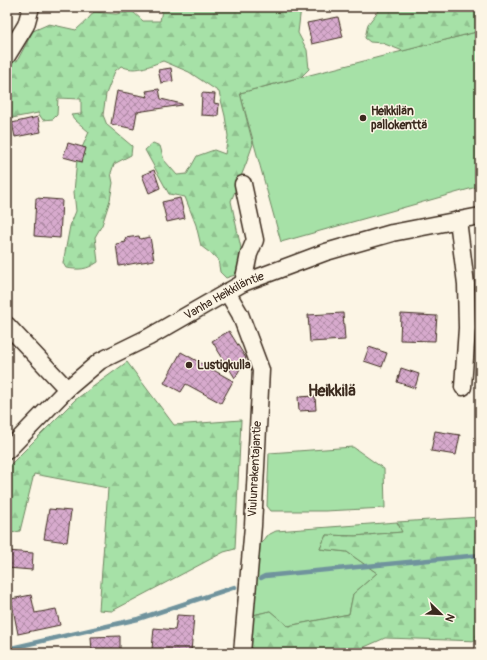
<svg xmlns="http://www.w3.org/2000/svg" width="487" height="660" font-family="Pangolin,sans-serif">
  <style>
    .green { fill: #a6e1a7; stroke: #708662 }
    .forest { fill: url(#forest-firs); stroke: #708662 }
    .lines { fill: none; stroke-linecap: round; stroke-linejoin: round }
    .stream { stroke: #6f939d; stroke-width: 4.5 }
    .building { fill: url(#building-cross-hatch); stroke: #3b2a1e }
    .minor-casing { stroke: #3b2a1e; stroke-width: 19 }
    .minor { stroke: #fcf5e5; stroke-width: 16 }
    .poi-dot { fill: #3b2a1e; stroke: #fcf5e5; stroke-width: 1.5 }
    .labels { text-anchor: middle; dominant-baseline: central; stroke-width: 3; stroke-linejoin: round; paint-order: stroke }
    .poi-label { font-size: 12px; font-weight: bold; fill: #3b2a1e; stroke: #fcf5e5; text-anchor: start }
    .street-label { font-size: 12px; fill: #3b2a1e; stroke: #fcf5e5 }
    .district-label { font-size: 16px; font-weight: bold; fill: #3b2a1e; stroke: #fcf5e5 }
  </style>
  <defs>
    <pattern id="forest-firs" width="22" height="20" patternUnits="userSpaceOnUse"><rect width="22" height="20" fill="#a6e1a7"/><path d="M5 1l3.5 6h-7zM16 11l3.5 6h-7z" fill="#90c18f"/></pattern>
    <pattern id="building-cross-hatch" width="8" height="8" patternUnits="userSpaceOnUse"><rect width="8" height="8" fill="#d7aacd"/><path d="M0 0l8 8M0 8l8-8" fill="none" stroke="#b08ba6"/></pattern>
  </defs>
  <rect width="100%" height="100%" fill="#fcf5e5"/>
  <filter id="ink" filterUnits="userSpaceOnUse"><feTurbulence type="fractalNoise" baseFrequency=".025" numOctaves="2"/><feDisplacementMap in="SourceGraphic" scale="8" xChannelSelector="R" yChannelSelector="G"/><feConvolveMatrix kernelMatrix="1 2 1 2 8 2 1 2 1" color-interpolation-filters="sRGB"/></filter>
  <g filter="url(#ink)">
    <path class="green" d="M 480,31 L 480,186 L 281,242 L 240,93 Z
      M 353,447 L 384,469 L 385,508 L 325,511 L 271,511 L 267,506 L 269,453 Z
      M 397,522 L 403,532 L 355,536 L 326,535 L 320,549 L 347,552 L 377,573 L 353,594 L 349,614 L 288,626 L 270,611 L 253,615 L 256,551 L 266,536 L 276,531 Z"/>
    <path class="forest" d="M 156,7 L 301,7 L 298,33 L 307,50 L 309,69 L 301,77 L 240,93 L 253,144 L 246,164 L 231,201 L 242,253 L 240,263 L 235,275 L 226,278 L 220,272 L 218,259 L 201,246 L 196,225 L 185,197 L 169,194 L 145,150 L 153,143 L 160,146 L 164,160 L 177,175 L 187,174 L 197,156 L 214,150 L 225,154 L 228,136 L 225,116 L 219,92 L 189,72 L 163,61 C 149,66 135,73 121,66 L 115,71 L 106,94 L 103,115 L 107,125 L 132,146 L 131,155 L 114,164 L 111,173 L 113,183 L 110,200 L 102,225 L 95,237 L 98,262 C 86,270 80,270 66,268 L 63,263 L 70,226 L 76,211 L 74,192 L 77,159 L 89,132 L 75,120 L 71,115 L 81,114 L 81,99 L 58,98 L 57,115 L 53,119 L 43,120 L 38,113 L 7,119 L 7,60 L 17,61 L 33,31 L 49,24 L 76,30 L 88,19 L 94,12 L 116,14 L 132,11 L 143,21 L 160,21 L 162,10 Z
      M 379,7 L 480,7 L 480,31 L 403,51 L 382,43 L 370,42 L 365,38 L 368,24 L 379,10 Z
      M 127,362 L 174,425 L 241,420 L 235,549 L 224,552 L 112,611 L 99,610 L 108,488 L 34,474 L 20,531 L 7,534 L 7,468 L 75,400 Z
      M 480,517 L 480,641 L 385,638 L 351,653 L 250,653 L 253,615 L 270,611 L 288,626 L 349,614 L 353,594 L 377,573 L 347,552 L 320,549 L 326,535 L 355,536 L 402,532 L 397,522 Z
      M 387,649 L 409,653 L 379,653 Z"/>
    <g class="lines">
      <path class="stream" d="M 261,578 L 265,576 L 480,555
        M 7,649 L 138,619 L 235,587"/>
    </g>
    <path class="building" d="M 338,17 L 343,37 L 312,44 L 307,23 Z
      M 171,68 L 173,81 L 161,83 L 158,70 Z
      M 159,89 L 161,99 L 182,104 L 182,105 L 137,112 L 134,129 L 111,124 L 117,91 L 148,97 L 146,91 Z
      M 202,93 L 215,94 L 214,103 L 219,104 L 218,116 L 201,115 Z
      M 38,117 L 41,132 L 15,137 L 12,123 Z
      M 68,143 L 86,148 L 82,162 L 63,157 Z
      M 154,170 L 160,188 L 149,193 L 142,175 Z
      M 36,198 L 62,200 L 60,238 L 34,236 Z
      M 180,198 L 185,218 L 167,222 L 162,202 Z
      M 139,236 L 140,239 L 150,237 L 154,260 L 119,266 L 116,244 L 126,242 L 125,238 Z
      M 343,313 L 345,340 L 310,342 L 308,315 Z
      M 401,314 L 437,316 L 435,341 L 400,340 Z
      M 229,331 L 246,358 L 235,378 L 212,341 Z
      M 369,347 L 387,353 L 382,367 L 364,361 Z
      M 181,352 L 233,381 L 221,403 L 186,384 L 181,392 L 164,383 Z
      M 401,368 L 419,374 L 415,388 L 397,382 Z
      M 315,396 L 316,410 L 299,411 L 298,397 Z
      M 435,431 L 460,435 L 456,455 L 431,451 Z
      M 49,509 L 71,511 L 67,542 L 44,539 Z
      M 7,551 L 33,553 L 32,570 L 7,568 Z
      M 31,595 L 35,613 L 56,609 L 60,625 L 18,634 L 11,599 Z
      M 177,615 L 194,616 L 191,652 L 152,649 L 154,628 L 175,630 Z
      M 120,636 L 120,653 L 92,652 L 91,637 Z"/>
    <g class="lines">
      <defs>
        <g id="minor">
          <path d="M 7,56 L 26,25 L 31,7"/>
          <path d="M 243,184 L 255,240 L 249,254 L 243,283"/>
          <path d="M 458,220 L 466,284 L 467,328 L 463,387"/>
          <path d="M 227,292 L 240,314 L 261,370 L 253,526 L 242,653"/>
          <path d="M 7,325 L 67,389"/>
          <path id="s1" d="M 7,451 L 67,389 L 100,361 L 149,337 L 243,283 L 326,252 L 392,233 L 480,216"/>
        </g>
      </defs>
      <use href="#minor" class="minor-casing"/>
      <use href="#minor" class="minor"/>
    </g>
  </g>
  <g class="poi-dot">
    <circle cx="363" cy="118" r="4"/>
    <circle cx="189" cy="365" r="4"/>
  </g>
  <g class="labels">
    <g class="poi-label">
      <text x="371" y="111">Heikkilän<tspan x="371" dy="14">pallokenttä</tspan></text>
      <text x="197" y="365">Lustigkulla</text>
    </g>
    <g class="street-label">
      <text stroke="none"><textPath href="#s1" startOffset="270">Vanha Heikkiläntie</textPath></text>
      <text transform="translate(255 469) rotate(-87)">Viulunrakentajantie</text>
    </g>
    <g class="district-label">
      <text x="332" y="391">Heikkilä</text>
    </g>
  </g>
  <rect width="487" height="660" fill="none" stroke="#fcf5e5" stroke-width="24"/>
  <rect x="12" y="12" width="463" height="636" fill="none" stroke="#3b2a1e" stroke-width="1.5" filter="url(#ink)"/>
  <g transform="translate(441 614) rotate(113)" stroke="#fcf5e5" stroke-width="3" paint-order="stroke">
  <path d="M0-3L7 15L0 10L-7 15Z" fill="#3b2a1e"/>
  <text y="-6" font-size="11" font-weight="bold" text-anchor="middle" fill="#3b2a1e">N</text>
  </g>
</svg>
